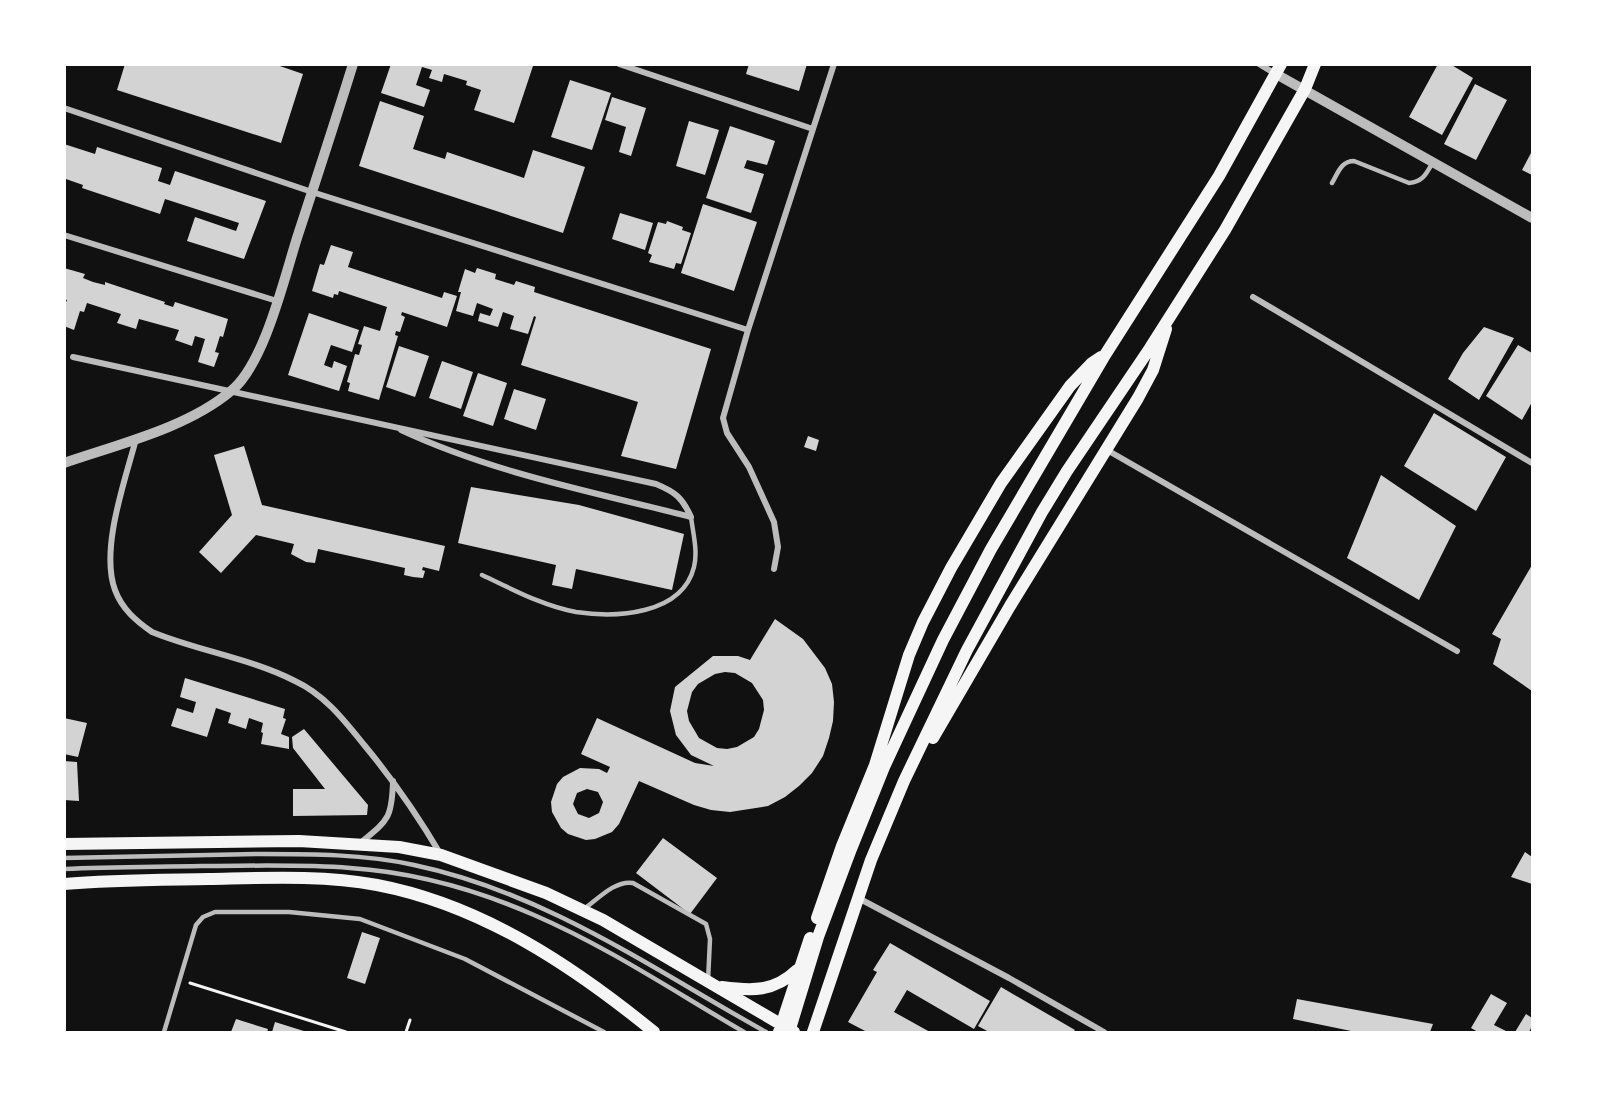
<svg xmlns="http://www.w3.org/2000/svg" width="1597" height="1097" font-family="'Asap Condensed',sans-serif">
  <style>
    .building { fill: #d3d3d3; fill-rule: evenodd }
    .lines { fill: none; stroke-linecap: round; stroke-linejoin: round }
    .path { stroke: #f5f5f5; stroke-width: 3 }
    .service { stroke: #bcbcbc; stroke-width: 4.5 }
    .minor { stroke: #bcbcbc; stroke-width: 6 }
    .tertiary { stroke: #bcbcbc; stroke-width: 10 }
    .secondary { stroke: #f5f5f5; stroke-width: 12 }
  </style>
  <rect width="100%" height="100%" fill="#111"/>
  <path class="building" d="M 125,64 L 274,64 L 303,74 L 281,143 L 117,90 Z
    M 391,64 L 528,64 L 533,66 L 514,123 L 474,110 L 481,90 L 466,85 L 467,81 L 444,74 L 442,82 L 429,78 L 432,70 L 422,67 L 416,85 L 430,90 L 424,107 L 381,93 Z
    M 749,64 L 807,64 L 799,91 L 746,74 Z
    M 1438,64 L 1450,64 L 1473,78 L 1442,135 L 1409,117 Z
    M 570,80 L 611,93 L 592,150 L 551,137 Z
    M 1475,84 L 1507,100 L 1476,160 L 1444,144 Z
    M 612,97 L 646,108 L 631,156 L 619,152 L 626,127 L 605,120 Z
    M 380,101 L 424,116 L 413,149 L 445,159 L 447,152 L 524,178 L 533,150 L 585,167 L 563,233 L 359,166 Z
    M 689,121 L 719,130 L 705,175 L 676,166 Z
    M 730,126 L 775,141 L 767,165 L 747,160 L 744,168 L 764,174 L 751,213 L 706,198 Z
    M 64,144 L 95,154 L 97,147 L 162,168 L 158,181 L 170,185 L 175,171 L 266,201 L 244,259 L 187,241 L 195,217 L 236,231 L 239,223 L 165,199 L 160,214 L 82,188 L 83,185 L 66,179 L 64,184 Z
    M 1532,151 L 1532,175 L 1522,170 Z
    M 703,204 L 757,222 L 734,291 L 681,273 Z
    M 620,213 L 653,223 L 645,250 L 612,239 Z
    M 667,221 L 683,227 L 682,230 L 691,233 L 681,264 L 676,263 L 674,269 L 649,262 L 652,255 L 648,253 L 658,222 L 666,224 Z
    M 331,245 L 353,252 L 348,267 L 442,298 L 444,292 L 457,296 L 447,327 L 402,312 L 401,315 L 405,317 L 400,332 L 396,331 L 395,335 L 398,336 L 379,400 L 348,391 L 350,383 L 347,382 L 355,354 L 359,355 L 362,345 L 358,344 L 364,326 L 380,331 L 387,307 L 339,291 L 338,295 L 334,294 L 333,298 L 312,291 L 320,264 L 324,265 Z
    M 64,268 L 85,274 L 83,278 L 93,282 L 105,285 L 105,282 L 165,302 L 164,304 L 173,307 L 175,302 L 228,319 L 223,337 L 220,336 L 215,352 L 219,353 L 214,367 L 198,362 L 205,339 L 195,336 L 192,346 L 175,340 L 179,330 L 139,319 L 136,329 L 117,323 L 121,314 L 87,303 L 84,312 L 80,311 L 74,330 L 64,326 L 64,307 L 67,300 L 64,299 Z
    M 477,268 L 496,274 L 495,279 L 514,285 L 516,281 L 535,287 L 534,292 L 711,349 L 676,469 L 621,456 L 638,402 L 521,365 L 536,317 L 534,316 L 528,334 L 510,329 L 514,316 L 503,312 L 498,327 L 478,321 L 480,313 L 490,316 L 493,309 L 477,303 L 473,316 L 456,311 L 461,292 L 458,292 L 465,269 L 475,273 Z
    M 309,313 L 359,330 L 352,352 L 331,345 L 324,365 L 332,368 L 334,361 L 347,366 L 339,391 L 288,375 Z
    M 1484,327 L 1514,338 L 1479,400 L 1448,379 L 1463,353 Z
    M 1518,345 L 1532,353 L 1532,402 L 1522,420 L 1486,396 Z
    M 399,346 L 429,356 L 415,397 L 386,387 Z
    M 442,361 L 473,372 L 461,409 L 429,398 Z
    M 478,373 L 507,383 L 493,426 L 463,416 Z
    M 514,389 L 546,399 L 536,430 L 504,419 Z
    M 1434,413 L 1506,457 L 1476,511 L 1404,466 Z
    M 808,436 L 819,440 L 816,451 L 804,447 Z
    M 244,446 L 262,505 L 445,546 L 439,571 L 423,567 L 422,570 L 425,571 L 423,578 L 413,577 L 404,575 L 405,568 L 318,549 L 315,563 L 306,562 L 291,554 L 294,544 L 256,535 L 221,573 L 199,552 L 232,515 L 214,455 Z
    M 1381,475 L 1456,526 L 1419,600 L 1347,558 Z
    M 471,487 L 579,505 L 684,534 L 672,590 L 576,569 L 572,589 L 552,585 L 556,565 L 458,543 Z
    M 1532,565 L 1532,691 L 1493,664 L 1501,639 L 1492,634 Z
    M 775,619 L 803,639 L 825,668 L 832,684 L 834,702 L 833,721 L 829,738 L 823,756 L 812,773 L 799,786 L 785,797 L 768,806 L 730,812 L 711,810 L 694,805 L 639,781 L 619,824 L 612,832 L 595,839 L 586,840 L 568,834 L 561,828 L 552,812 L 551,802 L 557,784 L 563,777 L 580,768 L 599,769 L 607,773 L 610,767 L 581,754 L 597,718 L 695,763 L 714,766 L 691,755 L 676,735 L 670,711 L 675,687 L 713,656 L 738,656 L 750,660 ZM 725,672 L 735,673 L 752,683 L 763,700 L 764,710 L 759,729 L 754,737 L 737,747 L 727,749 L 717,748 L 699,738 L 689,721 L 687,711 L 692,692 L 698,684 L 715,674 ZM 587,789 L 598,792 L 603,802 L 599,813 L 589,818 L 578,814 L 573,804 L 577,793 Z
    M 185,678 L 285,709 L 283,718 L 286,719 L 281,734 L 289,737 L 289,749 L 261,744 L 263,733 L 261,732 L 263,723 L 249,718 L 246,729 L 228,723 L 231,713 L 216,708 L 207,737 L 171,726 L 177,708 L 193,713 L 196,702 L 180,697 Z
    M 64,718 L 87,723 L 78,757 L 64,754 Z
    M 304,729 L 368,805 L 367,815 L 293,816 L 293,789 L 325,789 L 293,748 L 292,737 Z
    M 64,761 L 77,762 L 79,801 L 64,800 Z
    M 663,838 L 717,878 L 690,914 L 636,873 Z
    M 1525,852 L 1532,857 L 1532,884 L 1511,877 Z
    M 362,932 L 380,938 L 365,984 L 347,978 Z
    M 890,943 L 990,1001 L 974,1029 L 907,990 L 894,1012 L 930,1032 L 867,1032 L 848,1022 L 877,972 L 873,970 Z
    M 1001,987 L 1075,1030 L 1073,1032 L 989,1032 L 978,1026 Z
    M 1491,994 L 1507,1003 L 1494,1025 L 1508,1032 L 1484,1031 L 1478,1032 L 1471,1028 Z
    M 1297,999 L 1433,1024 L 1430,1032 L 1356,1032 L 1293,1019 Z
    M 1526,1014 L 1532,1018 L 1532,1026 L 1529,1032 L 1515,1032 Z
    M 236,1019 L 268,1029 L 267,1032 L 231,1032 Z
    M 275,1022 L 307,1032 L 272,1032 Z"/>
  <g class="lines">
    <path class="path" d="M 190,983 L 346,1032
      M 406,1032 L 410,1020"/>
    <path class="service" d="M 1332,183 C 1338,173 1341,161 1354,161 L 1409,183 C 1423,182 1426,174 1433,162
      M 482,575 C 512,589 543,606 576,612 C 616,618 682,615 694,567 C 698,551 693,533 691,517
      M 64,858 C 130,857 195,855 260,854 C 311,854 364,854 414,865 C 546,893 651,968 766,1032
      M 64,869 C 110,867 155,867 201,866 C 251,866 300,864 350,868 C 412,872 477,890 534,915 C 608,947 675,992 744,1032
      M 584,909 C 598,899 615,880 633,883 L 706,924 L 710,939 L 708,981
      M 164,1032 L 196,925 L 203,917 L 215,912 L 289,912 L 360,919 L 465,959 L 604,1032"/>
    <path class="minor" d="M 619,64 L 813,129
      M 1259,64 L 1276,74
      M 64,108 L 312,192 L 748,330
      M 64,235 L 277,301
      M 1253,297 L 1532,463
      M 73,357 L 656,484 C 675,492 682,497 691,517
      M 401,430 C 493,473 593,492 691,517
      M 136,439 C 125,481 100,549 115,590 C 122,609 136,621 152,632 C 198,651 250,658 295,681 C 325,695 344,720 365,746 C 394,781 418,816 441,855
      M 1107,450 L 1457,651
      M 774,569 L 778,547 L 774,522 L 749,467 L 727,433 L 723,418 L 748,330 L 834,64
      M 359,844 C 388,820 392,819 393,781
      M 862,900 L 1009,978 L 1104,1032"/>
    <path class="tertiary" d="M 1276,74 L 1532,218
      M 64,463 C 119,444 187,428 231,391 C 264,365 284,279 297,238 C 316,180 335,122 353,64"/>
    <path class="secondary" d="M 933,738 L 1010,606 L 1138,398 L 1153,370 L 1166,329
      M 64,844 L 299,841 L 399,847 L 441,855 L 546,893 L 603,920 L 794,1032
      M 64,884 C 113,880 161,880 209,879 C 264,878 322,875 377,885 C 482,905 573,966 654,1032
      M 817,918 L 842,846 L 875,765 L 909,655 L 923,622 L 951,568 L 1001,483 L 1070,386 L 1092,363 L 1101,357
      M 722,987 C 752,991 774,992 797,970
      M 779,1032 L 810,938
      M 789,1032 L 818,937 L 851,849 L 884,767 L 943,640 L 991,549 L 1105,355 L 1219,176 L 1281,64
      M 813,1032 L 871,860 L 904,781 L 967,650 L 1042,512 L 1067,471 L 1150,348 L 1225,230 L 1305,89 L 1315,64"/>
  </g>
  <rect width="1597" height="1097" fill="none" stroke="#ffffff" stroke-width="132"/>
</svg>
